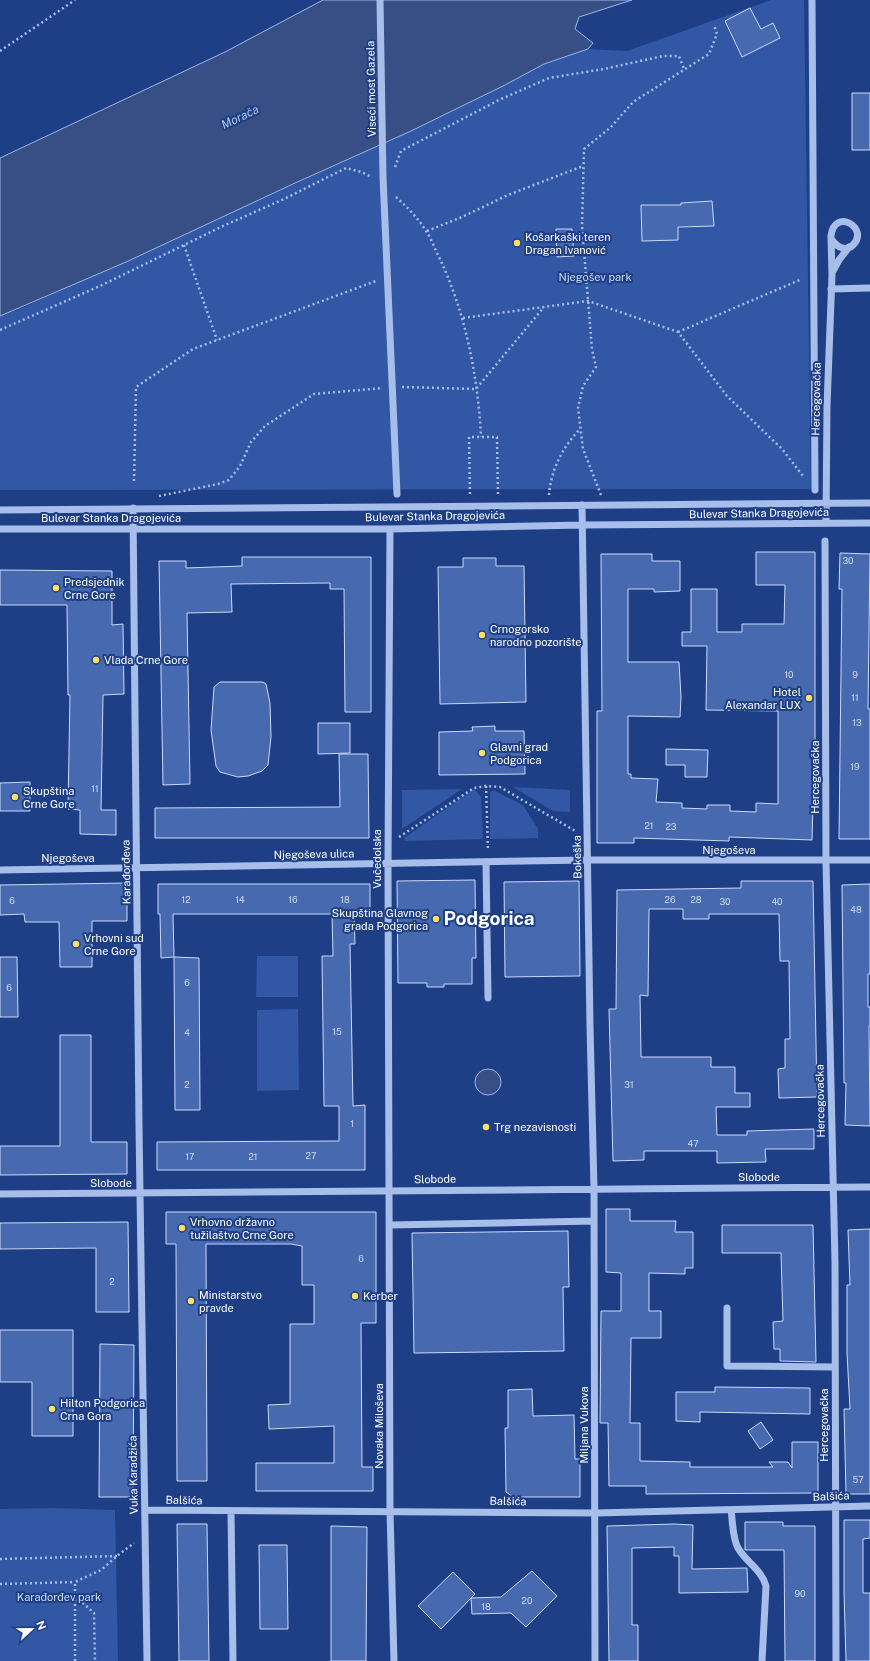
<svg xmlns="http://www.w3.org/2000/svg" width="870" height="1661" font-family="'Public Sans',sans-serif">
  <style>
    .green { fill: #3257a4 }
    .water { fill: #374f84; stroke: #9ab6ec }
    .building { fill: #4669af; stroke: #cbdaf8 }
    .lines { fill: none; stroke-linecap: round; stroke-linejoin: round }
    .path { stroke: #a7bdea; stroke-width: 2.5; stroke-dasharray: 2 3; stroke-linecap: butt }
    .minor { stroke: #a7bdea; stroke-width: 7 }
    .poi-dot { fill: #f9e066; stroke: #1e3f86; stroke-width: 1.5 }
    .labels { text-anchor: middle; dominant-baseline: central; stroke-width: 4; stroke-linejoin: round; paint-order: stroke }
    .number-label { font-size: 9px; fill: #d1daeb }
    .street-label { font-size: 11px; fill: #fff; stroke: #1e3f86 }
    .poi-label { font-size: 11px; fill: #fff; stroke: #1e3f86; text-anchor: start }
    .park-label { font-size: 11px; fill: #cbdaf8; stroke: #1e3f86 }
    .water-label { font-size: 12px; font-style: italic; fill: #b2c8f2; stroke: #1e3f86 }
    .town-label { font-size: 19px; font-weight: bold; fill: #fff; stroke: #1e3f86 }
  </style>
  <rect width="100%" height="100%" fill="#1e3f86"/>
  <path class="green" d="M 771,0 L 804,0 L 811,489 L 0,490 L 0,316 L 22,308 L 411,131 L 505,85 L 544,64 L 588,49 L 627,51 Z
    M 513,787 L 570,790 L 570,812 L 553,811 Z
    M 462,789 L 402,829 L 402,790 Z
    M 474,789 L 481,797 L 483,839 L 405,841 L 404,838 Z
    M 493,790 L 523,805 L 538,829 L 538,838 L 490,839 L 490,793 Z
    M 257,956 L 298,956 L 298,997 L 256,997 Z
    M 298,1009 L 299,1090 L 257,1091 L 257,1010 Z
    M 53,1508 L 115,1510 L 118,1661 L 0,1661 L 0,1509 Z"/>
  <path class="water" d="M 323,0 L 632,0 L 579,17 L 575,29 L 593,43 L 588,49 L 544,64 L 505,85 L 411,131 L 293,184 L 126,262 L 0,316 L 0,158 L 225,52 Z
    M475 1082a13 13 0 1 1 26 0a13 13 0 1 1-26 0Z"/>
  <path class="building" d="M 750,8 L 761,29 L 773,23 L 780,38 L 742,57 L 725,21 Z
    M 852,93 L 870,93 L 870,150 L 852,150 Z
    M 712,201 L 714,226 L 678,227 L 678,240 L 642,241 L 641,205 L 681,205 L 681,203 Z
    M 556,229 L 572,229 L 574,256 L 557,257 Z
    M 756,552 L 815,552 L 815,804 L 813,804 L 812,840 L 729,837 L 729,841 L 634,838 L 634,843 L 597,843 L 597,711 L 602,711 L 601,554 L 652,554 L 652,561 L 680,561 L 680,591 L 654,592 L 654,589 L 628,589 L 628,662 L 679,662 L 681,697 L 680,717 L 628,716 L 628,774 L 631,774 L 631,778 L 658,779 L 656,802 L 682,803 L 682,808 L 707,809 L 707,805 L 730,805 L 730,811 L 756,812 L 756,803 L 778,804 L 778,711 L 706,710 L 707,646 L 682,646 L 682,632 L 691,632 L 691,589 L 717,589 L 717,632 L 742,632 L 742,624 L 784,624 L 785,585 L 756,585 Z
    M 840,553 L 870,554 L 868,709 L 870,709 L 870,839 L 839,839 L 842,589 L 839,589 Z
    M 242,557 L 371,557 L 371,712 L 345,712 L 344,589 L 330,589 L 330,583 L 231,584 L 232,612 L 187,613 L 190,784 L 163,785 L 159,561 L 186,561 L 186,568 L 242,566 Z
    M 463,558 L 496,558 L 496,566 L 524,566 L 526,702 L 440,704 L 438,567 L 463,567 Z
    M 0,570 L 112,571 L 112,625 L 123,624 L 124,694 L 103,695 L 101,810 L 116,810 L 116,835 L 80,834 L 80,810 L 68,809 L 70,695 L 68,695 L 67,605 L 0,605 Z
    M 220,682 L 263,682 L 266,684 L 270,703 L 271,737 L 268,765 L 262,771 L 248,776 L 238,777 L 220,772 L 216,766 L 211,730 L 214,687 Z
    M 318,723 L 350,723 L 350,753 L 318,754 Z
    M 495,726 L 495,731 L 524,731 L 525,774 L 439,775 L 439,732 L 473,731 L 472,727 Z
    M 666,749 L 708,750 L 707,777 L 685,777 L 685,765 L 666,765 Z
    M 339,754 L 368,754 L 369,838 L 155,838 L 155,808 L 340,807 Z
    M 30,782 L 30,811 L 0,811 L 0,783 Z
    M 475,880 L 476,958 L 472,958 L 472,984 L 444,984 L 444,987 L 427,987 L 427,983 L 398,983 L 397,881 Z
    M 579,881 L 580,976 L 505,977 L 504,882 Z
    M 741,881 L 813,881 L 817,1097 L 779,1098 L 778,1069 L 785,1068 L 785,1039 L 790,1039 L 789,961 L 780,961 L 779,914 L 709,914 L 709,919 L 683,919 L 683,909 L 649,909 L 648,996 L 640,995 L 641,1057 L 711,1057 L 711,1067 L 735,1067 L 735,1093 L 750,1093 L 750,1107 L 716,1107 L 717,1135 L 747,1135 L 747,1131 L 814,1129 L 814,1149 L 765,1149 L 766,1162 L 717,1163 L 717,1151 L 644,1151 L 644,1160 L 613,1161 L 609,1009 L 616,1009 L 617,890 L 741,888 Z
    M 127,883 L 127,921 L 92,921 L 92,967 L 60,967 L 59,922 L 25,922 L 24,914 L 0,915 L 0,885 Z
    M 158,884 L 370,884 L 370,914 L 354,915 L 355,944 L 350,944 L 353,1106 L 365,1105 L 365,1170 L 157,1170 L 157,1142 L 339,1141 L 339,1106 L 324,1106 L 322,956 L 333,956 L 332,914 L 173,914 L 174,957 L 161,958 L 160,914 L 158,914 Z
    M 870,884 L 870,974 L 868,974 L 868,1007 L 870,1007 L 870,1026 L 869,1026 L 870,1126 L 845,1125 L 846,1083 L 844,1083 L 842,885 Z
    M 0,957 L 17,957 L 18,1017 L 0,1017 Z
    M 174,957 L 199,958 L 200,1110 L 175,1110 Z
    M 60,1035 L 91,1035 L 91,1142 L 127,1142 L 127,1174 L 0,1175 L 0,1146 L 60,1146 Z
    M 606,1209 L 630,1209 L 630,1221 L 676,1221 L 675,1232 L 693,1232 L 693,1268 L 685,1268 L 685,1274 L 649,1273 L 649,1311 L 661,1311 L 661,1338 L 631,1338 L 630,1423 L 640,1423 L 640,1461 L 690,1462 L 690,1467 L 773,1467 L 769,1462 L 788,1462 L 792,1468 L 792,1442 L 818,1442 L 818,1493 L 646,1494 L 646,1486 L 609,1486 L 608,1423 L 600,1423 L 601,1311 L 621,1311 L 621,1273 L 606,1272 Z
    M 166,1212 L 376,1212 L 376,1323 L 361,1323 L 362,1467 L 373,1467 L 373,1491 L 256,1491 L 256,1463 L 334,1463 L 334,1426 L 269,1429 L 268,1405 L 290,1404 L 290,1324 L 314,1324 L 314,1285 L 302,1285 L 302,1246 L 291,1244 L 206,1244 L 207,1481 L 177,1481 L 176,1244 L 166,1244 Z
    M 128,1222 L 129,1312 L 96,1312 L 96,1248 L 0,1249 L 0,1223 Z
    M 722,1225 L 813,1225 L 816,1362 L 780,1361 L 780,1349 L 774,1349 L 773,1322 L 783,1321 L 781,1253 L 722,1253 Z
    M 870,1229 L 870,1494 L 846,1494 L 844,1409 L 850,1409 L 847,1353 L 847,1285 L 850,1285 L 848,1230 Z
    M 568,1231 L 569,1287 L 563,1287 L 564,1351 L 414,1353 L 412,1233 Z
    M 0,1330 L 73,1330 L 73,1436 L 32,1436 L 32,1382 L 0,1382 Z
    M 100,1344 L 134,1345 L 133,1497 L 99,1497 Z
    M 715,1387 L 810,1388 L 810,1414 L 700,1412 L 700,1422 L 676,1421 L 676,1392 L 715,1392 Z
    M 532,1389 L 533,1416 L 574,1415 L 575,1459 L 580,1459 L 580,1497 L 513,1497 L 506,1492 L 505,1428 L 508,1428 L 508,1390 Z
    M 761,1422 L 773,1440 L 760,1449 L 748,1431 Z
    M 844,1520 L 870,1520 L 870,1538 L 863,1539 L 863,1593 L 870,1593 L 870,1661 L 846,1661 L 844,1593 Z
    M 745,1522 L 783,1522 L 783,1526 L 815,1526 L 815,1661 L 785,1661 L 784,1550 L 745,1550 Z
    M 177,1524 L 207,1524 L 209,1661 L 179,1661 Z
    M 674,1524 L 693,1525 L 692,1569 L 747,1568 L 748,1592 L 679,1593 L 679,1556 L 674,1556 L 674,1547 L 632,1548 L 632,1625 L 638,1625 L 638,1661 L 609,1661 L 607,1526 Z
    M 331,1526 L 367,1527 L 366,1661 L 331,1661 Z
    M 259,1545 L 287,1545 L 288,1629 L 260,1629 Z
    M 532,1571 L 557,1596 L 526,1627 L 511,1613 L 472,1614 L 471,1598 L 501,1597 Z
    M 453,1572 L 475,1594 L 441,1629 L 418,1606 Z"/>
  <g class="lines">
    <path class="path" d="M 0,51 L 75,0
      M 395,167 L 401,151 L 499,100 L 549,78 L 604,69 L 663,56 L 679,56 L 684,69
      M 396,197 C 407,207 418,218 426,231 C 431,238 434,247 438,255 C 465,310 478,376 481,437
      M 427,231 L 462,217 L 508,195 L 583,166
      M 184,245 L 217,340
      M 463,318 L 588,301 L 678,332 L 727,396 L 782,449 L 803,476
      M 0,330 L 100,286 L 223,226 L 284,199 L 346,168 L 361,172 L 372,177
      M 678,332 L 802,279
      M 402,387 L 476,389 L 544,307
      M 134,481 L 136,387 L 193,349 L 376,281
      M 470,494 L 469,437 L 497,437 L 498,494
      M 549,495 C 551,469 563,447 580,429
      M 601,495 L 583,449 L 578,408 L 583,386 L 596,367 L 592,349 L 582,226 L 584,149 L 611,127 L 633,102 L 709,54 L 717,34 L 714,25
      M 159,496 L 218,484 L 229,480 L 240,466 L 251,442 L 265,426 L 314,394 L 383,388
      M 486,786 L 488,851
      M 399,837 L 474,788 L 486,786 L 500,787 L 577,832
      M 0,1559 L 117,1556
      M 0,1584 L 75,1582
      M 75,1596 L 75,1582 L 101,1570 L 117,1556 L 134,1543
      M 75,1661 L 75,1596 L 94,1613 L 95,1661"/>
    <path class="minor" d="M 380,0 L 383,177 L 397,494
      M 812,0 L 815,490
      M 833,271 L 839,260 L 849,247
      M 831,289 L 870,288
      M 582,505 L 590,1026 L 594,1189 L 595,1661
      M 133,508 L 139,1126 L 147,1661
      M 0,510 L 870,503
      M 826,523 L 827,406 L 832,275 L 831,236 C 834,207 870,228 853,245 C 846,252 837,247 832,240
      M 0,529 L 390,529 L 583,525 L 870,523
      M 390,529 L 388,864 L 390,1511 L 394,1661
      M 825,541 L 826,861 L 835,1263 L 836,1661
      M 486,862 L 488,998
      M 0,870 L 588,860 L 870,860
      M 0,1194 L 870,1187
      M 390,1225 L 594,1221
      M 727,1308 L 727,1366 L 835,1367
      M 145,1510 L 596,1513 L 870,1506
      M 731,1510 C 733,1522 732,1537 738,1548 C 746,1562 762,1570 766,1586 L 762,1661
      M 231,1511 L 233,1661"/>
  </g>
  <g class="poi-dot">
    <circle cx="517" cy="243" r="4"/>
    <circle cx="56" cy="588" r="4"/>
    <circle cx="482" cy="635" r="4"/>
    <circle cx="96" cy="660" r="4"/>
    <circle cx="809" cy="698" r="4"/>
    <circle cx="482" cy="753" r="4"/>
    <circle cx="15" cy="797" r="4"/>
    <circle cx="436" cy="919" r="4"/>
    <circle cx="76" cy="944" r="4"/>
    <circle cx="486" cy="1127" r="4"/>
    <circle cx="182" cy="1228" r="4"/>
    <circle cx="355" cy="1296" r="4"/>
    <circle cx="191" cy="1301" r="4"/>
    <circle cx="52" cy="1409" r="4"/>
  </g>
  <g class="labels">
    <g class="number-label">
      <text x="848" y="560">30</text>
      <text x="789" y="674">10</text>
      <text x="855" y="674">9</text>
      <text x="855" y="697">11</text>
      <text x="857" y="722">13</text>
      <text x="855" y="766">19</text>
      <text x="95" y="788">11</text>
      <text x="649" y="825">21</text>
      <text x="671" y="826">23</text>
      <text x="186" y="899">12</text>
      <text x="240" y="899">14</text>
      <text x="293" y="899">16</text>
      <text x="345" y="899">18</text>
      <text x="670" y="899">26</text>
      <text x="696" y="899">28</text>
      <text x="12" y="900">6</text>
      <text x="725" y="901">30</text>
      <text x="777" y="901">40</text>
      <text x="856" y="909">48</text>
      <text x="187" y="982">6</text>
      <text x="9" y="987">6</text>
      <text x="337" y="1031">15</text>
      <text x="187" y="1032">4</text>
      <text x="187" y="1084">2</text>
      <text x="629" y="1084">31</text>
      <text x="352" y="1123">1</text>
      <text x="693" y="1143">47</text>
      <text x="311" y="1155">27</text>
      <text x="190" y="1156">17</text>
      <text x="253" y="1156">21</text>
      <text x="361" y="1258">6</text>
      <text x="112" y="1281">2</text>
      <text x="858" y="1479">57</text>
      <text x="800" y="1593">90</text>
      <text x="527" y="1600">20</text>
      <text x="486" y="1606">18</text>
    </g>
    <g class="street-label">
      <text transform="translate(371 89) rotate(-91)">Viseći most Gazela</text>
      <text transform="translate(816 399) rotate(-89)">Hercegovačka</text>
      <text transform="translate(759 513) rotate(-1)">Bulevar Stanka Dragojevića</text>
      <text transform="translate(435 516) rotate(-1)">Bulevar Stanka Dragojevića</text>
      <text x="111" y="518">Bulevar Stanka Dragojevića</text>
      <text transform="translate(815 777) rotate(-90)">Hercegovačka</text>
      <text x="729" y="850">Njegoševa</text>
      <text transform="translate(314 854) rotate(-1)">Njegoševa ulica</text>
      <text transform="translate(577 857) rotate(-91)">Bokeška</text>
      <text x="68" y="858">Njegoševa</text>
      <text transform="translate(377 859) rotate(-90)">Vučedolska</text>
      <text transform="translate(126 872) rotate(-91)">Karađorđeva</text>
      <text transform="translate(820 1101) rotate(-91)">Hercegovačka</text>
      <text x="759" y="1177">Slobode</text>
      <text transform="translate(435 1179) rotate(-1)">Slobode</text>
      <text x="111" y="1183">Slobode</text>
      <text transform="translate(584 1425) rotate(-90)">Miljana Vukova</text>
      <text transform="translate(824 1425) rotate(-90)">Hercegovačka</text>
      <text transform="translate(379 1426) rotate(-90)">Novaka Miloševa</text>
      <text transform="translate(133 1475) rotate(-91)">Vuka Karadžića</text>
      <text transform="translate(831 1496) rotate(-2)">Balšića</text>
      <text transform="translate(184 1500) rotate(1)">Balšića</text>
      <text transform="translate(508 1501) rotate(1)">Balšića</text>
    </g>
    <g class="poi-label">
      <text x="525" y="237">Košarkaški teren<tspan x="525" dy="13">Dragan Ivanović</tspan></text>
      <text x="64" y="582">Predsjednik<tspan x="64" dy="13">Crne Gore</tspan></text>
      <text x="490" y="629">Crnogorsko<tspan x="490" dy="13">narodno pozorište</tspan></text>
      <text x="104" y="660">Vlada Crne Gore</text>
      <text x="801" y="692" text-anchor="end">Hotel<tspan x="801" dy="13">Alexandar LUX</tspan></text>
      <text x="490" y="747">Glavni grad<tspan x="490" dy="13">Podgorica</tspan></text>
      <text x="23" y="791">Skupština<tspan x="23" dy="13">Crne Gore</tspan></text>
      <text x="428" y="913" text-anchor="end">Skupština Glavnog<tspan x="428" dy="13">grada Podgorica</tspan></text>
      <text x="84" y="938">Vrhovni sud<tspan x="84" dy="13">Crne Gore</tspan></text>
      <text x="494" y="1127">Trg nezavisnosti</text>
      <text x="190" y="1222">Vrhovno državno<tspan x="190" dy="13">tužilaštvo Crne Gore</tspan></text>
      <text x="199" y="1295">Ministarstvo<tspan x="199" dy="13">pravde</tspan></text>
      <text x="363" y="1296">Kerber</text>
      <text x="60" y="1403">Hilton Podgorica<tspan x="60" dy="13">Crna Gora</tspan></text>
    </g>
    <g class="park-label">
      <text x="595" y="277">Njegošev park</text>
      <text x="59" y="1597">Karađorđev park</text>
    </g>
    <g class="water-label">
      <text transform="translate(240 117) rotate(-26)">Morača</text>
    </g>
    <g class="town-label">
      <text x="489" y="918">Podgorica</text>
    </g>
  </g>
  <g transform="translate(32 1629) rotate(68)" stroke="#1e3f86" stroke-width="3" paint-order="stroke">
  <path d="M0-3L7 15L0 10L-7 15Z" fill="#ffffff"/>
  <text y="-6" font-size="11" font-weight="bold" text-anchor="middle" fill="#ffffff">N</text>
  </g>
</svg>
